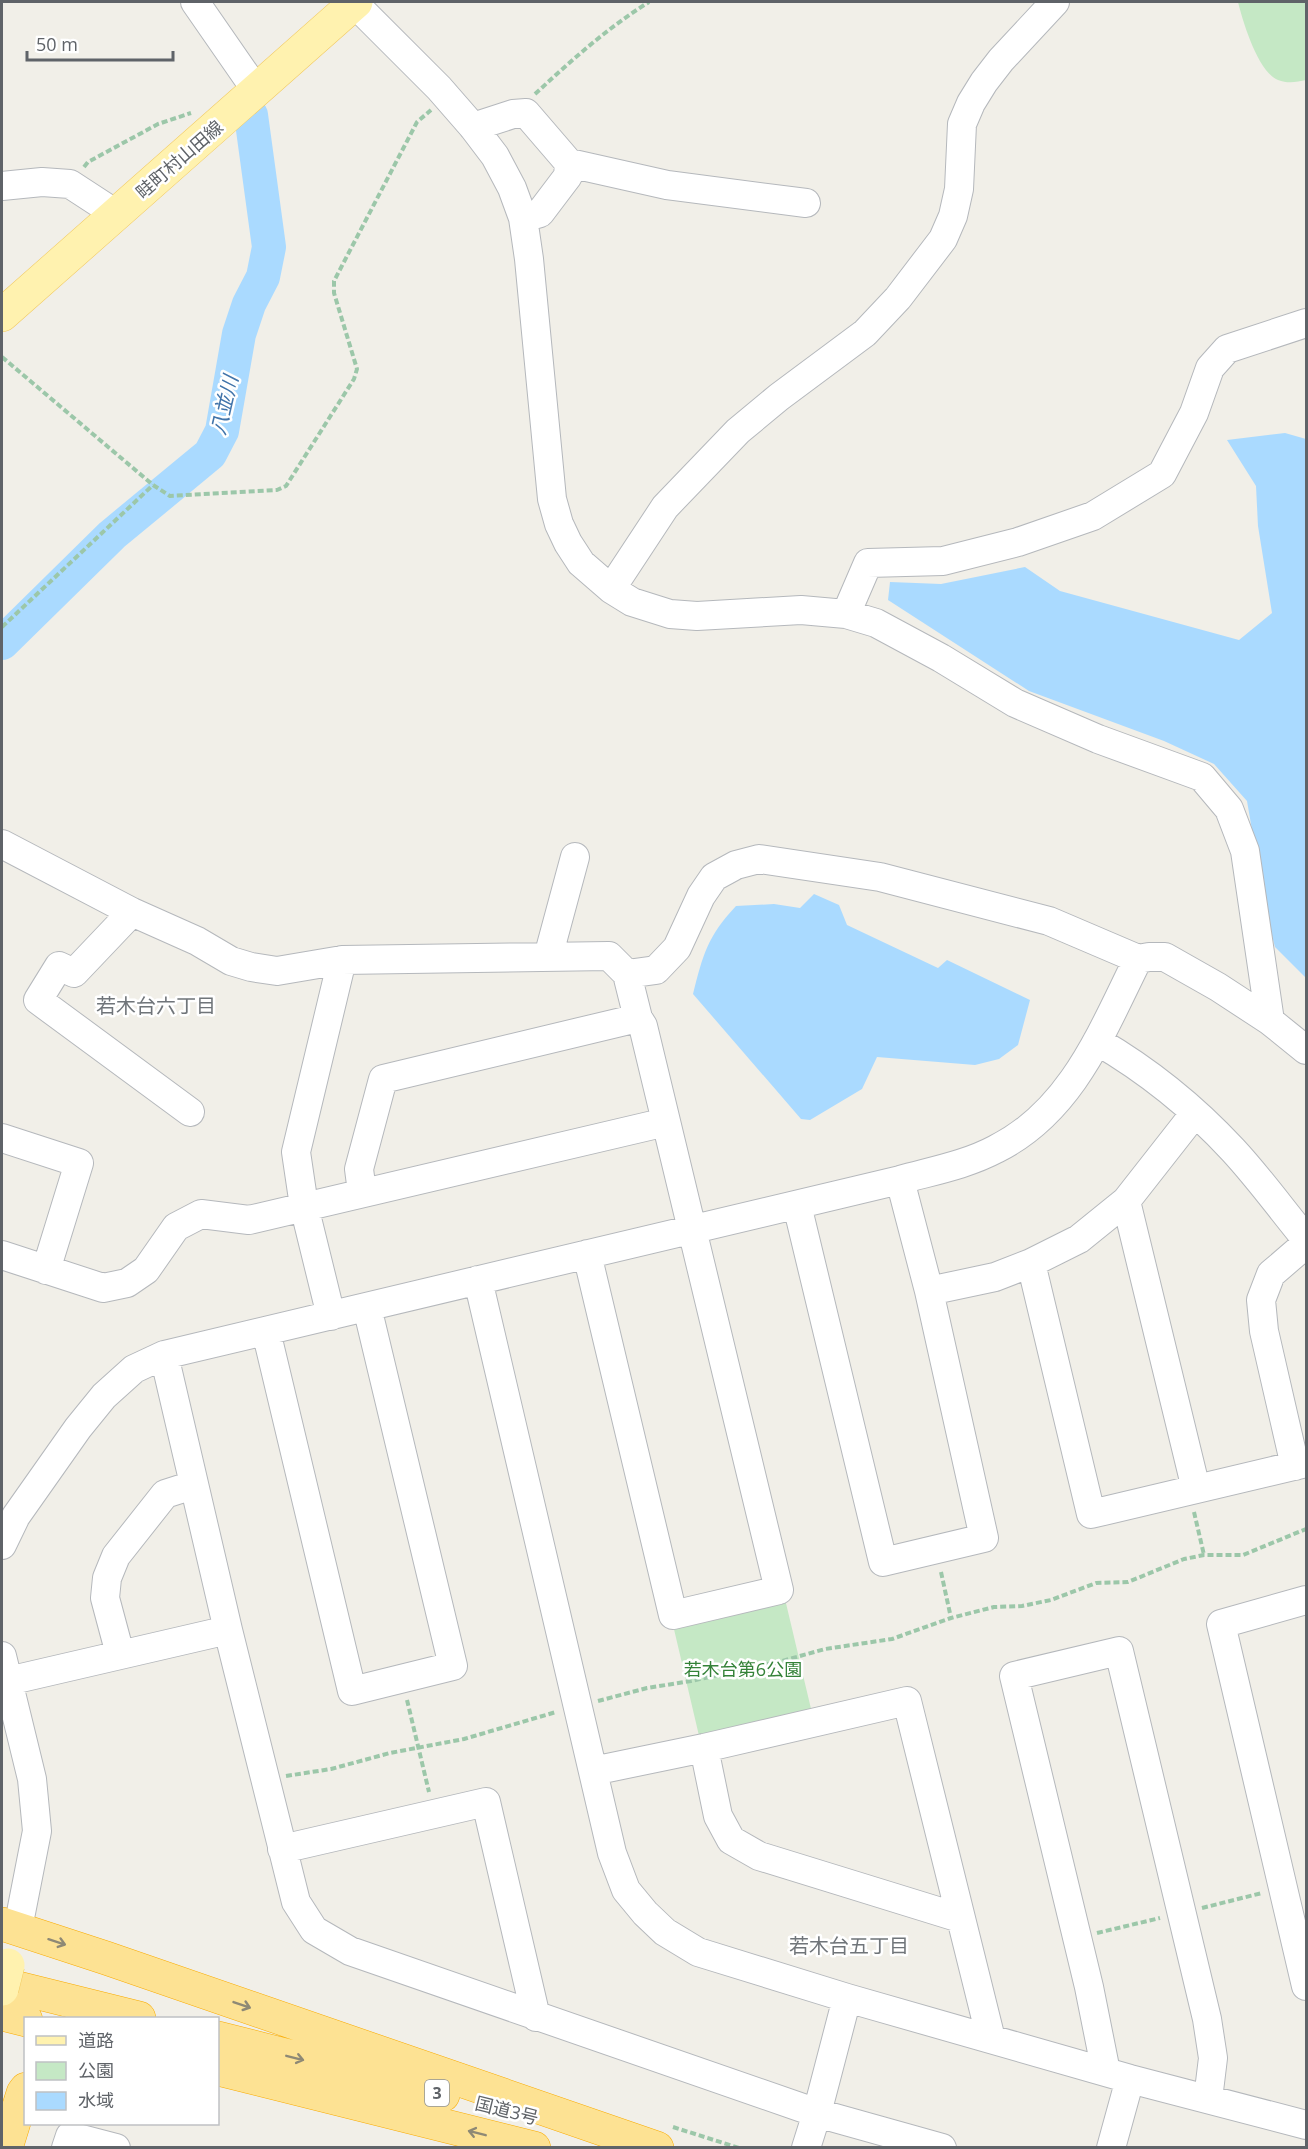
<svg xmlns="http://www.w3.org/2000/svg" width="1308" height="2149" font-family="'Open Sans','Noto Sans JP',sans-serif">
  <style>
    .green { fill: #c5e8c5 }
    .water { fill: #aadaff }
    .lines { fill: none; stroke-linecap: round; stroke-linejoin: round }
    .river { stroke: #aadaff; stroke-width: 34 }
    .minor-casing { stroke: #b5b8bc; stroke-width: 30 }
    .major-casing { stroke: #f2c960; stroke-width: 34 }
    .highway-casing { stroke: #f9ab00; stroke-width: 34 }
    .path { stroke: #9cc7a9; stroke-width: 4; stroke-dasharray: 6 3; stroke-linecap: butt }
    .minor { stroke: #fff; stroke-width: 28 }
    .major { stroke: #fff2af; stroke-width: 33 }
    .highway { stroke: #fde293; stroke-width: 33 }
    .major-bridge-casing { stroke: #f2c960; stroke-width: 34; stroke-linecap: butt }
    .major-bridge { stroke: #fff2af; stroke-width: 33 }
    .oneway { stroke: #8e8975 }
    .labels { text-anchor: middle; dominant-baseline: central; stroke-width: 5; stroke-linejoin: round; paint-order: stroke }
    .shield { fill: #fff; stroke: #8f9295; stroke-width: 1.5 }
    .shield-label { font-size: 16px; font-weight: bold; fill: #5f6368 }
    .street-label { font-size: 18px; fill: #5f6368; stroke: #fff }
    .park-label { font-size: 18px; fill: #348238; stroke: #fff }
    .water-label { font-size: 20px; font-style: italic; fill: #4174aa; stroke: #fff }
    .neighbourhood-label { font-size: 20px; fill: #70757a; stroke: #fff }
  </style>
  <rect width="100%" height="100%" fill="#f1efe8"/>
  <path class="green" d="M 1238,2 L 1306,2 L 1306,80 C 1297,82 1288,84 1278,80 C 1258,72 1243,22 1238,2 Z
    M 785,1599 L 812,1713 L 700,1740 L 673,1625 Z"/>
  <path class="water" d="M 1285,433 L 1306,439 L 1306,978 L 1275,947 L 1267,917 L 1247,801 L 1214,764 L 1164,741 L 1029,691 L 888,600 L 890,582 L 941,584 L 1025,567 L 1060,591 L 1239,640 L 1272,613 L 1258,526 L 1256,486 L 1227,440 Z
    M 814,894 L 839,905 L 847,925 L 938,968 L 947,960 L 1030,1000 L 1018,1045 L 999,1059 L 975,1065 L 877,1057 L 862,1089 L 810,1120 L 801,1119 L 693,994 C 703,955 707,937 736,906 L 774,904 L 800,908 Z"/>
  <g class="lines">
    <path class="river" d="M 2,643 L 112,535 L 210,454 L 222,431 L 239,334 L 249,304 L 263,277 L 269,247 L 251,115"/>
    <defs>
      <path id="minor" d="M 195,2 L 256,90
        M 354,3 L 439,88 L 473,127 L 495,156 L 512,188 L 523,218 L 529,259 L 552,499 L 559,524 L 568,543 L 581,563 L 611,589 L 632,602 L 670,614 L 697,616 L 801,610 L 846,614 L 876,623 L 941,658 L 1015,703 L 1098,739 L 1202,777 L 1229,809 L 1245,851 L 1270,1021
        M 473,127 L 513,114 L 526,113 L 569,163 L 568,176 L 540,213 L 523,218
        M 569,163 L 667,185 L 806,203
        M 2,186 L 42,182 L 70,184 L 116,214
        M 611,589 L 665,507 L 738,431 L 779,397 L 865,333 L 898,298 L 943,239 L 953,216 L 959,189 L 962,124 L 971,103 L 984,82 L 1001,60 L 1055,2
        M 846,614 L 868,563 L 943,561 L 1018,542 L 1093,516 L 1162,474 L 1194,413 L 1210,368 L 1227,349 L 1306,323
        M 2,844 L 132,912 L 197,941 L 231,961 L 251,967 L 277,971 L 342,960 L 609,956 L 627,974 L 638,1018
        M 132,912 L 74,973 L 59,966 L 38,1000 L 190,1112
        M 548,957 L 575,857
        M 627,974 L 656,970 L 677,948 L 701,896 L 714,877 L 736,865 L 759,859 L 880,877 L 1049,921 L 1138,959 L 1149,957 L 1165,957 L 1218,987 L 1270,1021 L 1306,1050
        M 1097,1041 C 1147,1070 1194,1108 1233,1150 C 1259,1178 1282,1210 1306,1239
        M 2,1138 L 79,1163 L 46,1270
        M 362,1192 L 359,1169 L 383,1079 L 638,1018 L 643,1026 L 779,1590 L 673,1615 L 587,1254
        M 1126,1201 L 1196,1489
        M 797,1205 L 883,1562 L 984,1538 L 929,1291 L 900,1180
        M 2,1255 L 103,1288 L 127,1283 L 146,1270 L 176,1227 L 201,1214 L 249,1220 L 666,1122
        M 1031,1263 L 1091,1514 L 1306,1463
        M 478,1280 L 612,1853 L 626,1890 L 645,1913 L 665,1932 L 698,1952 L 847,1998 L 1130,2079 L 1306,2125
        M 929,1291 L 995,1277 L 1031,1263 L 1079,1239 L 1126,1201 L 1195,1113
        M 331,1316 L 304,1206 L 296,1152 L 342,960
        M 266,1331 L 352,1691 L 453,1666 L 367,1307
        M 164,1355 L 228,1630 L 296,1902 L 314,1930 L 350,1951 L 817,2113 L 942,2148
        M 1295,1466 L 1264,1331 L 1261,1300 L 1271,1274 L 1306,1244
        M 2,1545 L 16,1516 L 78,1428 L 104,1396 L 134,1369 L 164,1355 L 900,1180 C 932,1171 966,1165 996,1149 C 1072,1111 1102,1031 1138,959
        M 1306,1600 L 1221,1624 L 1306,1986
        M 120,1654 L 105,1598 L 107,1578 L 116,1556 L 165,1494 L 193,1485
        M 2,1656 L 32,1779 L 37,1831 L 18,1928
        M 8,1681 L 228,1630
        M 704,1748 L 718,1816 L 731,1840 L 759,1856 L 960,1918
        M 593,1771 L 704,1748 L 907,1701 L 991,2039
        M 282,1849 L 486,1802 L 536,2017
        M 1106,2072 L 1089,1987 L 1014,1676 L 1119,1651 L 1207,2019 L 1213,2058 L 1208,2099
        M 66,2148 L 70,2136 L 116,2148
        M 806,2148 L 817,2113 L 847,1998
        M 1111,2148 L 1130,2079"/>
      <path id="major" d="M 2,315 L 356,2"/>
      <path id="highway" d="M 2,1924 L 106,1958 L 657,2148
        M 2,1984 L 139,2018
        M 2,2014 L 26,2020
        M 218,2038 L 443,2095
        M 218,2069 L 534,2148
        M 6,2148 L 23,2093 L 26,2089"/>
    </defs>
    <use href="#minor" class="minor-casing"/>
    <use href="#major" class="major-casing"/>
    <use href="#highway" class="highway-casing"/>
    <path class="path" d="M 535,94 C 571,61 607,28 649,2
      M 84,167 L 88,162 L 158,124 L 191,113
      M 2,357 L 153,485 L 170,496 L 277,490 L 286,486 L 354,379 L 357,369 L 334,293 L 334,281 L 417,122 L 431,110
      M 2,627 L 153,485
      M 1194,1512 L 1204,1555
      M 941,1572 L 951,1618
      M 407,1700 L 429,1792
      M 598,1701 L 647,1688 L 691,1681 L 782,1661 L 825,1649 L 892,1639 L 951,1618 L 994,1607 L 1022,1606 L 1051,1600 L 1096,1583 L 1128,1582 L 1184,1559 L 1204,1555 L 1243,1555 L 1306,1529
      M 286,1776 L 331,1769 L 390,1753 L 464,1739 L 556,1712
      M 1202,1908 L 1262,1893
      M 1097,1933 L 1160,1918
      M 673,2127 L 739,2148"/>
    <use href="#minor" class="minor"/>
    <use href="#major" class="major"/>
    <use href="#highway" class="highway"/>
    <defs>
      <path id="major-bridge" d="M 2,1989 L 8,1965"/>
    </defs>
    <use href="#major-bridge" class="major-bridge-casing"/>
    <use href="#major-bridge" class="major-bridge"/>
  </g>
  <defs><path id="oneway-shaft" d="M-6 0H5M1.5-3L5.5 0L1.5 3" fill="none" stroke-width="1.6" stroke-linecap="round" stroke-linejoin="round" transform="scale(1.5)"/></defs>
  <g class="oneway">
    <use href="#oneway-shaft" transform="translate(57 1942) rotate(18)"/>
    <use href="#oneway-shaft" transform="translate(242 2005) rotate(19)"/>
    <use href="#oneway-shaft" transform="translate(295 2058) rotate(14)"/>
    <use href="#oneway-shaft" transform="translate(477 2133) rotate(-166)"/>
  </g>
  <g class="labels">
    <rect class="shield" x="425" y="2080" width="24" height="26" rx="4.5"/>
    <g class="shield-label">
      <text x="437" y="2093">3</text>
    </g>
    <g class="street-label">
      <text transform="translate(179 159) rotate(-41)">畦町村山田線</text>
      <text transform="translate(507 2110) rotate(14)">国道3号</text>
    </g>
    <g class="park-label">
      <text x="743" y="1669">若木台第6公園</text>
    </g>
    <g class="water-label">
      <text transform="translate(224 405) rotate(-77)">八並川</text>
    </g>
    <g class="neighbourhood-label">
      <text x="156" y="1005">若木台六丁目</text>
      <text x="849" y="1945">若木台五丁目</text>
    </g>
  </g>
  <rect width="1308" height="2149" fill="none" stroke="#5f6368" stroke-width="6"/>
  <rect x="24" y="2017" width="195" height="108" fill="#ffffff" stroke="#bfc1c3" stroke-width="1.5"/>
  <rect x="36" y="2036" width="30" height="9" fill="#fff2af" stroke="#bfc1c3" stroke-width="1.5"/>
  <text x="78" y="2047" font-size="18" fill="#5f6368">道路</text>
  <rect x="36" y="2062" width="30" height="18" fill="#c5e8c5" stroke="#bfc1c3" stroke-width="1.5"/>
  <text x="78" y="2077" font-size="18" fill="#5f6368">公園</text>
  <rect x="36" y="2092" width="30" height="18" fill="#aadaff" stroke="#bfc1c3" stroke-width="1.5"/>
  <text x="78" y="2107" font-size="18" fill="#5f6368">水域</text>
  <path d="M27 51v9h146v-9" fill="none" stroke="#5f6368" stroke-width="3"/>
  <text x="36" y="51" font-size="18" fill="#5f6368" stroke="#ffffff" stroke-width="4.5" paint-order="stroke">50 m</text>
</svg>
